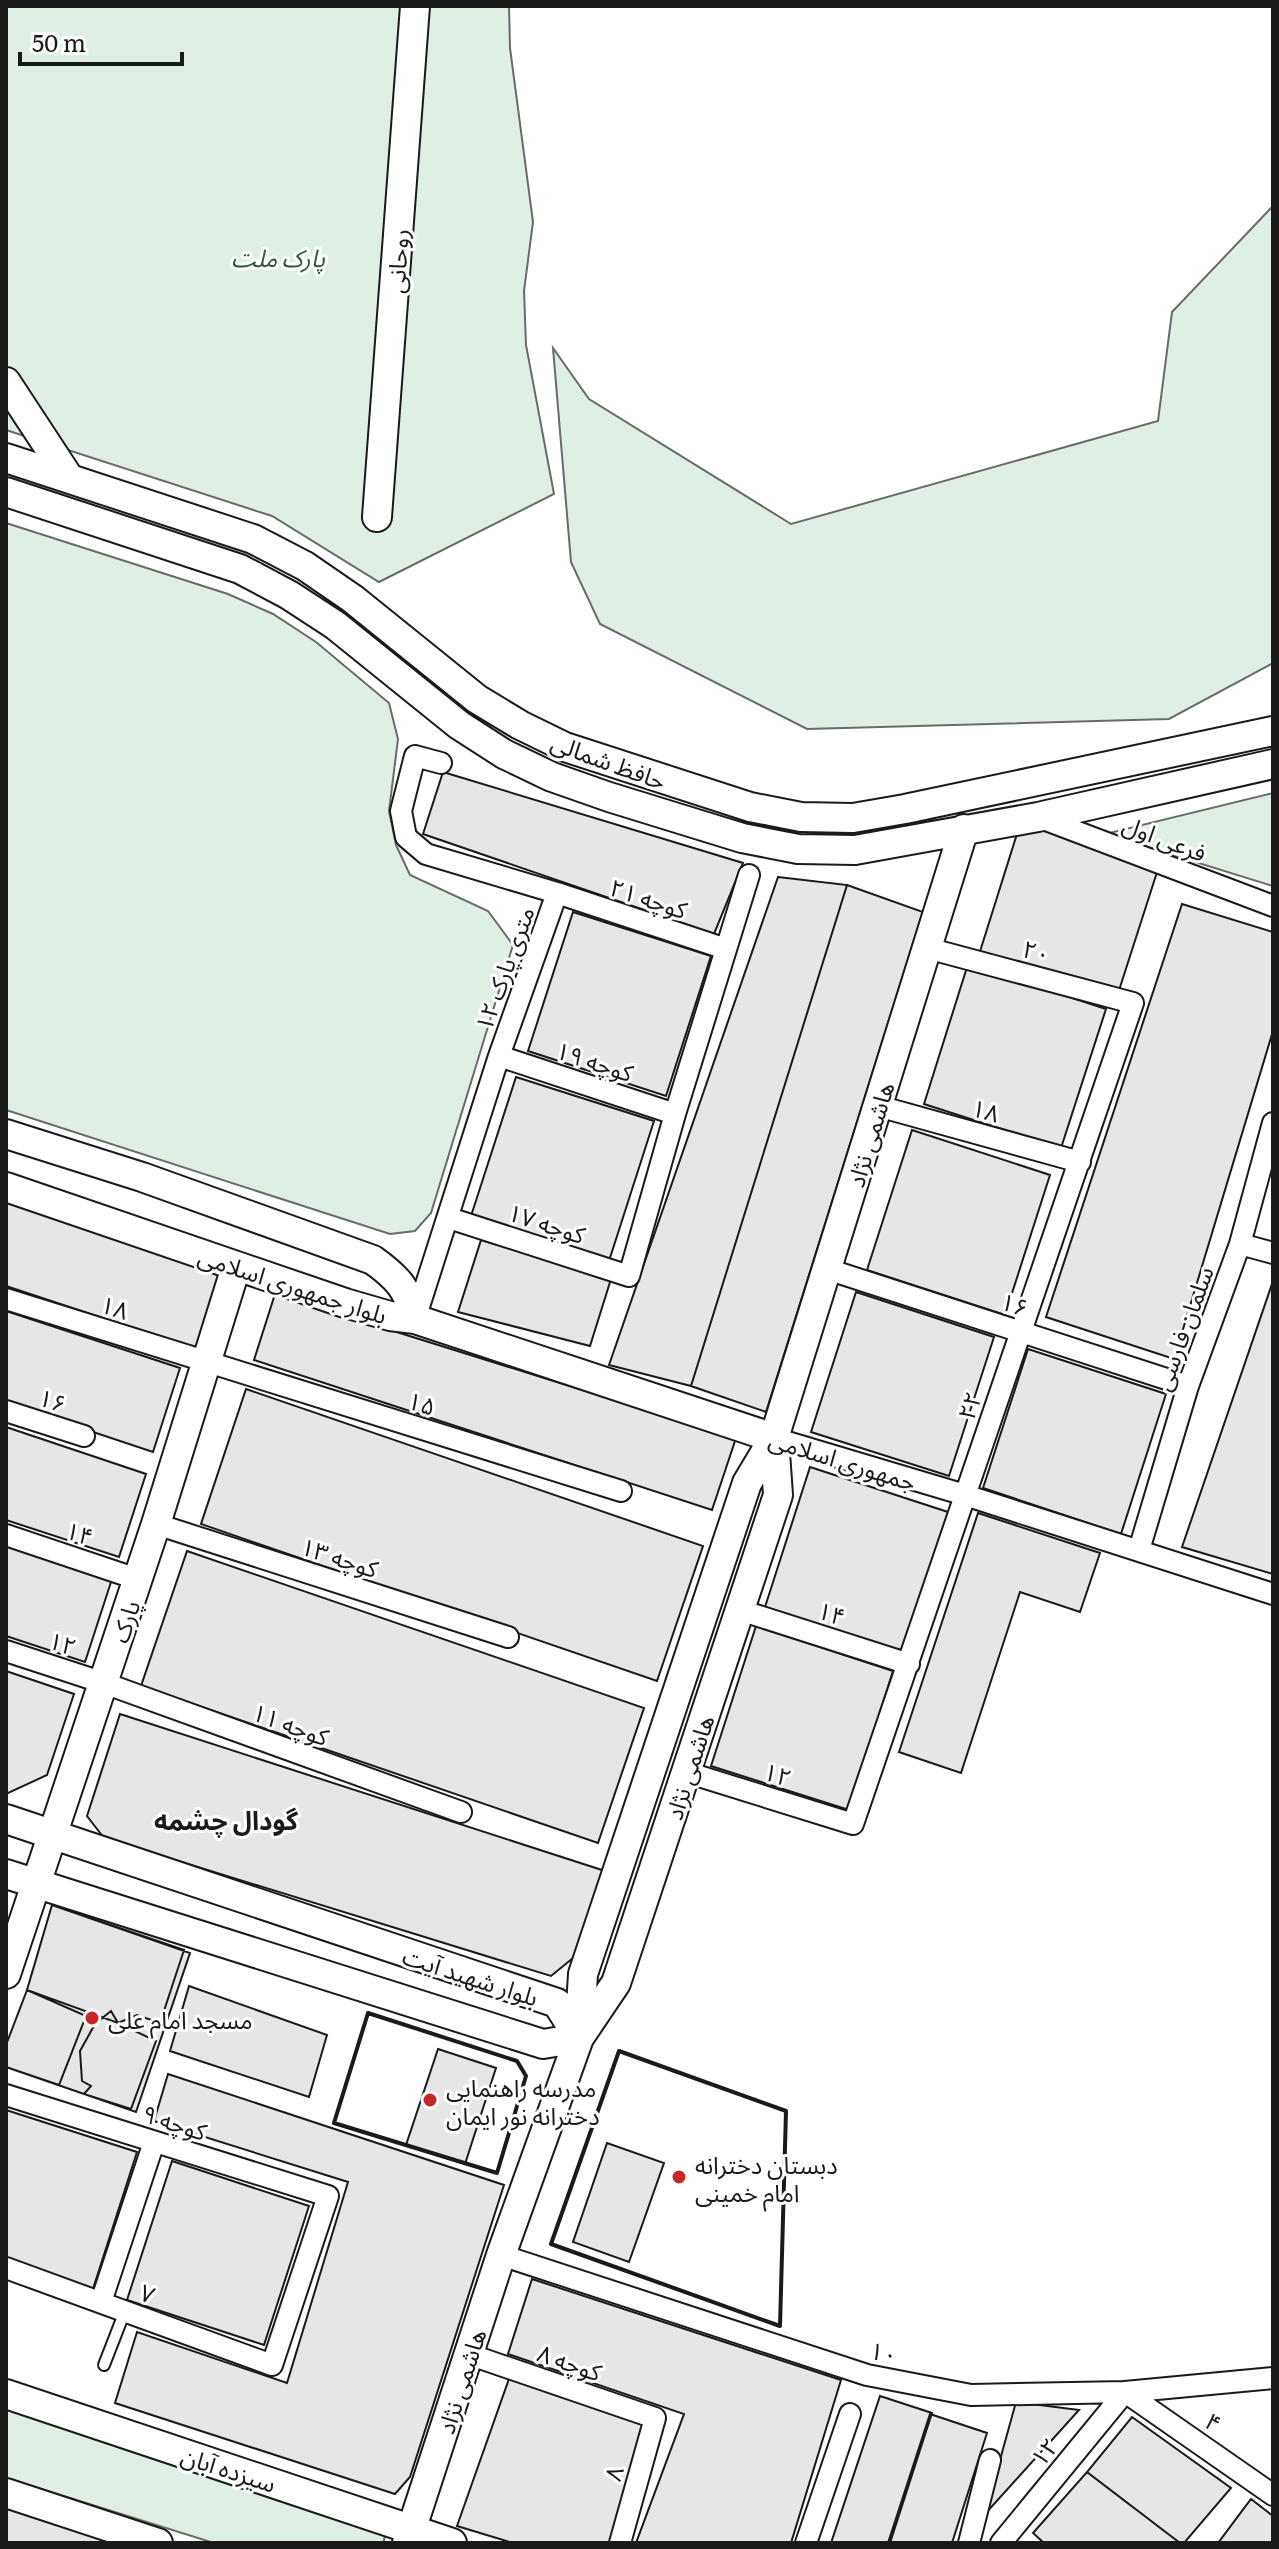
<svg xmlns="http://www.w3.org/2000/svg" width="1279" height="2549" font-family="Literata,'Noto Sans Arabic',serif">
  <style>
    .green { fill: #e0efe3; stroke: #6a6a6a; stroke-width: 2 }
    .building { fill: #e6e6e6; stroke: #1a1a1a; stroke-width: 2 }
    .lines { fill: none; stroke-linecap: round; stroke-linejoin: round }
    .lane-casing { stroke: #1a1a1a; stroke-width: 14 }
    .street-casing { stroke: #1a1a1a; stroke-width: 24 }
    .secondary-casing { stroke: #1a1a1a; stroke-width: 32 }
    .lane { stroke: #fff; stroke-width: 10 }
    .street { stroke: #fff; stroke-width: 20 }
    .secondary { stroke: #fff; stroke-width: 28 }
    .wall { stroke: #1a1a1a; stroke-width: 4 }
    .poi-dot { fill: #c62828; stroke: #fff; stroke-width: 3 }
    .labels { text-anchor: middle; dominant-baseline: central; stroke-width: 6; stroke-linejoin: round; paint-order: stroke }
    .park-label { font-size: 24px; font-style: italic; fill: #2b5a34; stroke: #fff }
    .street-label { font-size: 24px; fill: #1a1a1a; stroke: #fff }
    .poi-label { font-size: 24px; fill: #1a1a1a; stroke: #fff; text-anchor: start }
    .neighbourhood-label { font-size: 26px; font-weight: bold; fill: #1a1a1a; stroke: #fff }
  </style>
  <rect width="100%" height="100%" fill="#fff"/>
  <path class="green" d="M 6,6 L 509,6 L 510,48 L 533,222 L 524,291 L 526,345 L 554,494 L 379,582 L 272,516 L 6,430 Z
    M 1273,206 L 1273,663 L 1169,719 L 807,729 L 600,624 L 571,562 L 553,348 L 589,399 L 791,524 L 1158,421 L 1172,312 Z
    M 6,523 L 228,594 L 273,614 L 316,642 L 389,703 L 398,739 L 389,811 L 396,845 L 410,875 L 488,911 L 513,945 L 431,1213 L 415,1231 L 390,1234 L 6,1110 Z
    M 1273,793 L 1273,886 L 1105,834 Z
    M 6,2407 L 388,2527 L 383,2543 L 214,2543 L 6,2478 Z"/>
  <path class="building" d="M 443,772 L 743,863 L 714,934 L 423,834 Z
    M 1021,821 L 1159,866 L 1114,1006 L 977,961 Z
    M 778,877 L 847,885 L 691,1386 L 609,1365 Z
    M 847,885 L 923,912 L 766,1412 L 691,1386 Z
    M 1182,904 L 1273,932 L 1273,1031 L 1174,1359 L 1046,1317 Z
    M 573,912 L 711,956 L 666,1096 L 528,1051 Z
    M 968,964 L 1106,1009 L 1061,1148 L 924,1104 Z
    M 516,1077 L 654,1121 L 609,1261 L 471,1216 Z
    M 912,1130 L 1050,1175 L 1005,1315 L 867,1270 Z
    M 6,1193 L 223,1266 L 196,1349 L 6,1286 Z
    M 481,1240 L 611,1279 L 590,1346 L 458,1312 Z
    M 1273,1281 L 1273,1574 L 1182,1547 Z
    M 856,1292 L 994,1337 L 949,1476 L 811,1432 Z
    M 275,1294 L 736,1438 L 712,1510 L 254,1360 Z
    M 6,1311 L 180,1368 L 153,1452 L 6,1403 Z
    M 1028,1349 L 1166,1394 L 1121,1534 L 983,1488 Z
    M 246,1389 L 703,1546 L 657,1681 L 201,1524 Z
    M 6,1427 L 146,1474 L 119,1557 L 6,1520 Z
    M 810,1467 L 948,1512 L 903,1652 L 765,1607 Z
    M 978,1513 L 1100,1553 L 1080,1612 L 1020,1592 L 961,1773 L 899,1752 Z
    M 6,1543 L 112,1579 L 85,1662 L 6,1636 Z
    M 187,1551 L 644,1708 L 598,1843 L 141,1686 Z
    M 756,1626 L 893,1671 L 849,1810 L 711,1766 Z
    M 6,1671 L 74,1694 L 47,1775 L 6,1794 Z
    M 120,1714 L 605,1871 L 578,1954 L 551,1976 L 104,1838 L 87,1816 Z
    M 52,1905 L 190,1953 L 136,2112 L 6,2067 L 6,2045 L 27,1990 Z
    M 52,1905 L 184,1950 L 160,2023 L 137,2015 L 118,2023 L 27,1990 Z
    M 189,1986 L 327,2035 L 309,2097 L 170,2051 Z
    M 27,1990 L 86,2016 L 59,2085 L 6,2067 L 6,2045 Z
    M 111,2011 L 118,2023 L 156,2041 L 131,2109 L 84,2094 L 91,2086 L 82,2081 L 80,2051 L 95,2024 Z
    M 438,2049 L 496,2068 L 465,2164 L 406,2145 Z
    M 168,2074 L 504,2185 L 410,2477 L 395,2494 L 115,2403 L 137,2332 L 287,2383 L 348,2182 L 154,2121 Z
    M 6,2110 L 137,2152 L 92,2292 L 6,2264 Z
    M 607,2143 L 664,2163 L 629,2262 L 573,2242 Z
    M 172,2161 L 309,2206 L 264,2345 L 127,2300 Z
    M 532,2279 L 841,2380 L 791,2543 L 636,2543 L 684,2414 L 508,2354 Z
    M 510,2376 L 644,2422 L 610,2543 L 513,2543 L 457,2526 Z
    M 880,2396 L 932,2413 L 890,2543 L 831,2543 Z
    M 1016,2402 L 1079,2410 L 985,2514 Z
    M 930,2414 L 987,2433 L 952,2543 L 888,2543 Z
    M 1132,2417 L 1231,2488 L 1184,2543 L 1180,2543 L 1087,2472 Z
    M 1087,2472 L 1180,2543 L 1044,2543 L 1033,2533 Z
    M 1251,2499 L 1273,2516 L 1273,2543 L 1218,2543 Z
    M 6,2504 L 125,2543 L 6,2543 Z"/>
  <g class="lines">
    <defs>
      <path id="lane" d="M 104,2365 L 125,2311"/>
      <path id="street" d="M 1038,817 L 1273,906
        M 557,893 L 726,949
        M 499,1056 L 675,1114
        M 878,1106 L 1080,1162
        M 449,1218 L 629,1276 L 675,1114 L 749,875
        M 1240,1244 L 1273,1253
        M 827,1269 L 1188,1386
        M 6,1299 L 621,1491
        M 415,1319 L 499,1056 L 557,893 L 426,854 L 406,837 L 401,811 L 415,756 L 441,763
        M 6,1411 L 84,1436
        M 774,1438 L 965,1495 L 1273,1594
        M 156,1524 L 508,1637
        M 6,1535 L 137,1579
        M 1139,1550 L 1188,1386 L 1240,1244 L 1273,1123
        M 740,1610 L 909,1664
        M 6,1651 L 104,1683 L 461,1812
        M 686,1772 L 853,1824 L 1133,1003 L 927,948
        M 6,2095 L 328,2196 L 272,2365 L 6,2268
        M 501,2255 L 867,2375 L 971,2395 L 1125,2392 L 1273,2378
        M 101,2302 L 154,2142
        M 468,2354 L 655,2418 L 620,2543
        M 806,2543 L 850,2414
        M 969,2543 L 990,2460
        M 1001,2543 L 1125,2392 L 1273,2495"/>
      <path id="secondary" d="M 6,382 L 69,478
        M 6,458 L 253,539 L 305,566 L 353,599 L 477,699 L 520,725 L 565,747 L 750,807 L 801,817 L 853,818 L 905,809 L 1273,731
        M 6,492 L 240,569 L 289,595 L 335,625 L 459,725 L 504,754 L 552,777 L 609,797 L 742,838 L 798,849 L 855,850 L 1038,817 L 1273,764
        M 377,517 L 415,6
        M 6,1134 L 142,1177 L 373,1260 C 398,1278 408,1289 415,1319
        M 6,1187 L 345,1303 L 390,1316 L 415,1319 L 774,1438
        M 6,1819 L 557,2003 L 579,2038
        M 6,1874 L 543,2044 L 579,2038
        M 6,1974 L 156,1524 L 236,1267
        M 579,2038 L 583,1974 L 747,1483 L 774,1438 L 964,829
        M 6,2394 L 452,2543
        M 6,2493 L 158,2543
        M 407,2543 L 501,2255 L 579,2038 L 616,1983 L 778,1495 L 774,1438"/>
    </defs>
    <use href="#lane" class="lane-casing"/>
    <use href="#street" class="street-casing"/>
    <use href="#secondary" class="secondary-casing"/>
    <use href="#lane" class="lane"/>
    <use href="#street" class="street"/>
    <use href="#secondary" class="secondary"/>
    <path class="wall" d="M 368,2013 L 517,2061 L 526,2076 L 497,2173 L 334,2123 Z
      M 619,2051 L 786,2111 L 780,2326 L 551,2244 Z"/>
  </g>
  <g class="poi-dot">
    <circle cx="92" cy="2018" r="8"/>
    <circle cx="430" cy="2100" r="8"/>
    <circle cx="679" cy="2177" r="8"/>
  </g>
  <g class="labels">
    <g class="park-label">
      <text x="278" y="256">پارک ملت</text>
    </g>
    <g class="street-label">
      <text transform="translate(396 261) rotate(-86)">روحانی</text>
      <text transform="translate(609 760) rotate(20)">حافظ شمالی</text>
      <text transform="translate(1165 837) rotate(21)">فرعی اول</text>
      <text transform="translate(649 897) rotate(18)">کوچه ۲۱</text>
      <text transform="translate(1037 950) rotate(15)">۲۰</text>
      <text transform="translate(503 968) rotate(-70)">۱۲ متری پارک</text>
      <text transform="translate(595 1060) rotate(18)">کوچه ۱۹</text>
      <text transform="translate(986 1109) rotate(15)">۱۸</text>
      <text transform="translate(869 1134) rotate(-73)">هاشمی نژاد</text>
      <text transform="translate(547 1222) rotate(18)">کوچه ۱۷</text>
      <text transform="translate(293 1284) rotate(18)">بلوار جمهوری اسلامی</text>
      <text transform="translate(1015 1303) rotate(18)">۱۶</text>
      <text transform="translate(115 1306) rotate(17)">۱۸</text>
      <text transform="translate(1182 1328) rotate(-70)">سلمان فارسی</text>
      <text transform="translate(53 1399) rotate(18)">۱۶</text>
      <text transform="translate(422 1402) rotate(17)">۱۵</text>
      <text transform="translate(968 1405) rotate(-71)">۲۲</text>
      <text transform="translate(843 1459) rotate(17)">جمهوری اسلامی</text>
      <text transform="translate(80 1532) rotate(18)">۱۴</text>
      <text transform="translate(340 1556) rotate(18)">کوچه ۱۳</text>
      <text transform="translate(832 1612) rotate(18)">۱۴</text>
      <text transform="translate(124 1621) rotate(-72)">پارک</text>
      <text transform="translate(63 1642) rotate(18)">۱۲</text>
      <text transform="translate(291 1723) rotate(20)">کوچه ۱۱</text>
      <text transform="translate(688 1767) rotate(-72)">هاشمی نژاد</text>
      <text transform="translate(778 1773) rotate(17)">۱۲</text>
      <text transform="translate(471 1975) rotate(18)">بلوار شهید آیت</text>
      <text transform="translate(175 2121) rotate(18)">کوچه ۹</text>
      <text transform="translate(148 2292) rotate(20)">۷</text>
      <text transform="translate(884 2351) rotate(13)">۱۰</text>
      <text transform="translate(570 2361) rotate(19)">کوچه ۸</text>
      <text transform="translate(460 2381) rotate(-72)">هاشمی نژاد</text>
      <text transform="translate(1214 2421) rotate(34)">۴</text>
      <text transform="translate(1043 2451) rotate(-51)">۱۲</text>
      <text transform="translate(229 2468) rotate(18)">سیزده آبان</text>
      <text transform="translate(612 2473) rotate(-74)">۸</text>
    </g>
    <g class="poi-label">
      <text x="108" y="2018">مسجد امام علی</text>
      <text x="446" y="2086">مدرسه راهنمایی<tspan x="446" dy="28">دخترانه نور ایمان</tspan></text>
      <text x="695" y="2163">دبستان دخترانه<tspan x="695" dy="28">امام خمینی</tspan></text>
    </g>
    <g class="neighbourhood-label">
      <text x="226" y="1818">گودال چشمه</text>
    </g>
  </g>
  <rect width="1279" height="2549" fill="none" stroke="#1a1a1a" stroke-width="16"/>
  <path d="M20 52v12h162v-12" fill="none" stroke="#1a1a1a" stroke-width="4"/>
  <text x="32" y="52" font-size="24" fill="#1a1a1a" stroke="#ffffff" stroke-width="6" paint-order="stroke">50 m</text>
</svg>
